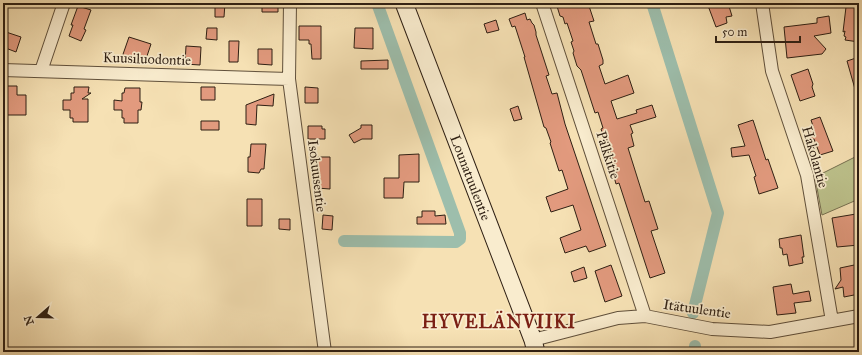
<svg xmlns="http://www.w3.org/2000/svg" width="862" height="355" font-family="'IM FELL Great Primer',serif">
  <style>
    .green { fill: #bdc28c; stroke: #767050 }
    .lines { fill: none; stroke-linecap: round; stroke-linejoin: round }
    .canal { stroke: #9dbeac; stroke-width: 12 }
    .building { fill: #e29a7e; stroke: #2e1f13 }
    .street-casing { stroke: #60503b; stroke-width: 14 }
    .secondary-casing { stroke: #2e1f13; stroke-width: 19 }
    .street { stroke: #f9ecce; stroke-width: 12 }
    .secondary { stroke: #f9ecce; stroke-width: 17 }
    .labels { text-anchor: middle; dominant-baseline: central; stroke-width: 3.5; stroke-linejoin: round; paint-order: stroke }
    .street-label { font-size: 14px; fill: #2e1f13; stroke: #f9ecce }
    .district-label { font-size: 18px; font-weight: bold; letter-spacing: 1px; fill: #7a1f14; stroke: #f9ecce }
  </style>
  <rect width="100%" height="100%" fill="#f6e1b4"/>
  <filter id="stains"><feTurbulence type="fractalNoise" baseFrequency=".005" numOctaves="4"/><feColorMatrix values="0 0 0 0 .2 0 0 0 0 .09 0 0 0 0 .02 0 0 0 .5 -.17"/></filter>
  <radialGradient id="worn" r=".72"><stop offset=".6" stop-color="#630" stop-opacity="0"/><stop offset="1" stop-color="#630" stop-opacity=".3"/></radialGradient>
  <path class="green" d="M 859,155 L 859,199 L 822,215 L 815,177 Z"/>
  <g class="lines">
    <path class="canal" d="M 652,3 L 718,213 L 693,313
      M 344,241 L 456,242 L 460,239 L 460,233 L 377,3
      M 695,352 L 695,346"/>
  </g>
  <path class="building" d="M 215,3 L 225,3 L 224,17 L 215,17 Z
    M 262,3 L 278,3 L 278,12 L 262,12 Z
    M 556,3 L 588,3 L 594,21 L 589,22 L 596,44 L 598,44 L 603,60 L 603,64 L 599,66 L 605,84 L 628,75 L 634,93 L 611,101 L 617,119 L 637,113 L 636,110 L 652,105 L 656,117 L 630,125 L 633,133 L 631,134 L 634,146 L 628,148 L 645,202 L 649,201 L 658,229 L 651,231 L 665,273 L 650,278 L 619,183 L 616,184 L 613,173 L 617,172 L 610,150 L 608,151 L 601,129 L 603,128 L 598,112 L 595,113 L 581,70 L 577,66 L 573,53 L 574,51 L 571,42 L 573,41 L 567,23 L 565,24 L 563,17 L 560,16 Z
    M 707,3 L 728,3 L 732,16 L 726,17 L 727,23 L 716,27 Z
    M 848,3 L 859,3 L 859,42 L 845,40 L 846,37 L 844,36 L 845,31 L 843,32 L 846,7 L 847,7 Z
    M 78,6 L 91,10 L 84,29 L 86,30 L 81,41 L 69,36 L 73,25 L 71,25 Z
    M 525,13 L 527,20 L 530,19 L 532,23 L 534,25 L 536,32 L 536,35 L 549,75 L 546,76 L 552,94 L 557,93 L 565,124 L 606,246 L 589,252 L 586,246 L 565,253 L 560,238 L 581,230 L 573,205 L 551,212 L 546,197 L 568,189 L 562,170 L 559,171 L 550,143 L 551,142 L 546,128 L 544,127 L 524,57 L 525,57 L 515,26 L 512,27 L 509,19 Z
    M 829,16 L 831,33 L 814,36 L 826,49 L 822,54 L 787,58 L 784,27 L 817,23 L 817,18 Z
    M 496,20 L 499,30 L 487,33 L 484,24 Z
    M 299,26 L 321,26 L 321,59 L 312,59 L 311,44 L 309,44 L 309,40 L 299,40 Z
    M 207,28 L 217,28 L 217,40 L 206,39 Z
    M 355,28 L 373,28 L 373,49 L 354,48 Z
    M 6,32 L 21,37 L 16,52 L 3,47 L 3,39 Z
    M 129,37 L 151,44 L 146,59 L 121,60 Z
    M 229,41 L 239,41 L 238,62 L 229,62 Z
    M 186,46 L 201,47 L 200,65 L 185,64 Z
    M 258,49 L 272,49 L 272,65 L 258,64 Z
    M 859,57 L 859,96 L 857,96 L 847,61 Z
    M 388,60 L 388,69 L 361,69 L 361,61 Z
    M 808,69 L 813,84 L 812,87 L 815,96 L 800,101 L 791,75 Z
    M 5,86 L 17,86 L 17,95 L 26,95 L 26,115 L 3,115 L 3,96 L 5,96 Z
    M 74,87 L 89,87 L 88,93 L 91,93 L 82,99 L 88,99 L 88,122 L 73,122 L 73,118 L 70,118 L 70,110 L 63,110 L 63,100 L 71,100 L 71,93 L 74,93 Z
    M 201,87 L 215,87 L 215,100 L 201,100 Z
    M 305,87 L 318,88 L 318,103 L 305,103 Z
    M 125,88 L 140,88 L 140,102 L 142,102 L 141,110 L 138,110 L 138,123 L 124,123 L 124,118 L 122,118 L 122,110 L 114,110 L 114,100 L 122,101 L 122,93 L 124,93 Z
    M 274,94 L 273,106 L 257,105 L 256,125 L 246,124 L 246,105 Z
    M 518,106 L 522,119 L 514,121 L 510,109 Z
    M 820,117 L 833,151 L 820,155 L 814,139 L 812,140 L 807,128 L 813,126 L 811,120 Z
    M 753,120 L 766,160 L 768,159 L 778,188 L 759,194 L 754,177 L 756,176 L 749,155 L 732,157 L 731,148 L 745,146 L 738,125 Z
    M 201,121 L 219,121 L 219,130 L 201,130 Z
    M 361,125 L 372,125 L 372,139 L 362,139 L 354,143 L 349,135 L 361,128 Z
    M 308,126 L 322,126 L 322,129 L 325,129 L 325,139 L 308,139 Z
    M 251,144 L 266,144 L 264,169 L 261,169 L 259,173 L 248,172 L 248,157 L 250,157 Z
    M 419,154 L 419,182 L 404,182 L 403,198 L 384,198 L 384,178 L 399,178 L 399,155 Z
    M 315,157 L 330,157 L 330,189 L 317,188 Z
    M 247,199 L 262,199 L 262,226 L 247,226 Z
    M 422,211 L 435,211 L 435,216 L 445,215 L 446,224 L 417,224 L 417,217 L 422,217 Z
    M 856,214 L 859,245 L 837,247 L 832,218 Z
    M 323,215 L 333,216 L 332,230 L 322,229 Z
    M 279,219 L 290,219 L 290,230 L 279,229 Z
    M 801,235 L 804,257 L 802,257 L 803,263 L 789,266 L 787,254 L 783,255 L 782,248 L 780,248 L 779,239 Z
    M 859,264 L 859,280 L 857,280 L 859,294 L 844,297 L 843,287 L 835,289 L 841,280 L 840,268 Z
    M 611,265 L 622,296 L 605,302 L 595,271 Z
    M 584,267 L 587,278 L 574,282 L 571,272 Z
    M 791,284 L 793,294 L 809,291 L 811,301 L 794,303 L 796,313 L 777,315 L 773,287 Z"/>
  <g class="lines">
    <defs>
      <path id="street" d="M 290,3 L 289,79 L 325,352
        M 542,3 L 645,316
        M 762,3 L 772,71 L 807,175 L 832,321
        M 3,70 L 289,79
        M 41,71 L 64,3
        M 533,340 L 618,318 L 645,316 L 712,329 L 770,332 L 859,316"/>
      <g id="secondary">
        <path id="s1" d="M 404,3 L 533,340 L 536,352"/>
      </g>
    </defs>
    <use href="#street" class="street-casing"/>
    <use href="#secondary" class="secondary-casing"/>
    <use href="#street" class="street"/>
    <use href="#secondary" class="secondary"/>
  </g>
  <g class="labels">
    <g class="street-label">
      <text transform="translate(147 59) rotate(2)">Kuusiluodontie</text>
      <text transform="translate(608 155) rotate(72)">Pälkkitie</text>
      <text transform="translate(815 157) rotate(74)">Hakolantie</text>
      <text transform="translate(317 176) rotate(83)">Isokuusentie</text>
      <text stroke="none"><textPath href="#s1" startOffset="187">Lounatuulentie</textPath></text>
      <text transform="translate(697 309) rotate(8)">Itätuulentie</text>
    </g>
    <g class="district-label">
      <text x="499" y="322">HYVELÄNVIIKI</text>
    </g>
  </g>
  <rect width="862" height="355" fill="none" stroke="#f6e1b4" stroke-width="16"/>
  <rect x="4" y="4" width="854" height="347" fill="none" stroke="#2e1f13" stroke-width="2"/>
  <rect x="8" y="8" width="846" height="339" fill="none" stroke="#2e1f13"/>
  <g transform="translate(38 317) rotate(250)" stroke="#f9ecce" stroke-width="3" paint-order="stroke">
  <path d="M0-3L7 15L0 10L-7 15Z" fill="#2e1f13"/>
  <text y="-6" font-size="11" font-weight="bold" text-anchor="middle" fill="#2e1f13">N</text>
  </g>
  <path d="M716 36v6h84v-6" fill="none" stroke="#2e1f13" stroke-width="2"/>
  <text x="722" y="36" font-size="12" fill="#2e1f13" stroke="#f9ecce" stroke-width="3" paint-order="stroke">50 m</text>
  <rect width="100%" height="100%" filter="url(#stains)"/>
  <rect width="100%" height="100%" fill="url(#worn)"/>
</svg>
